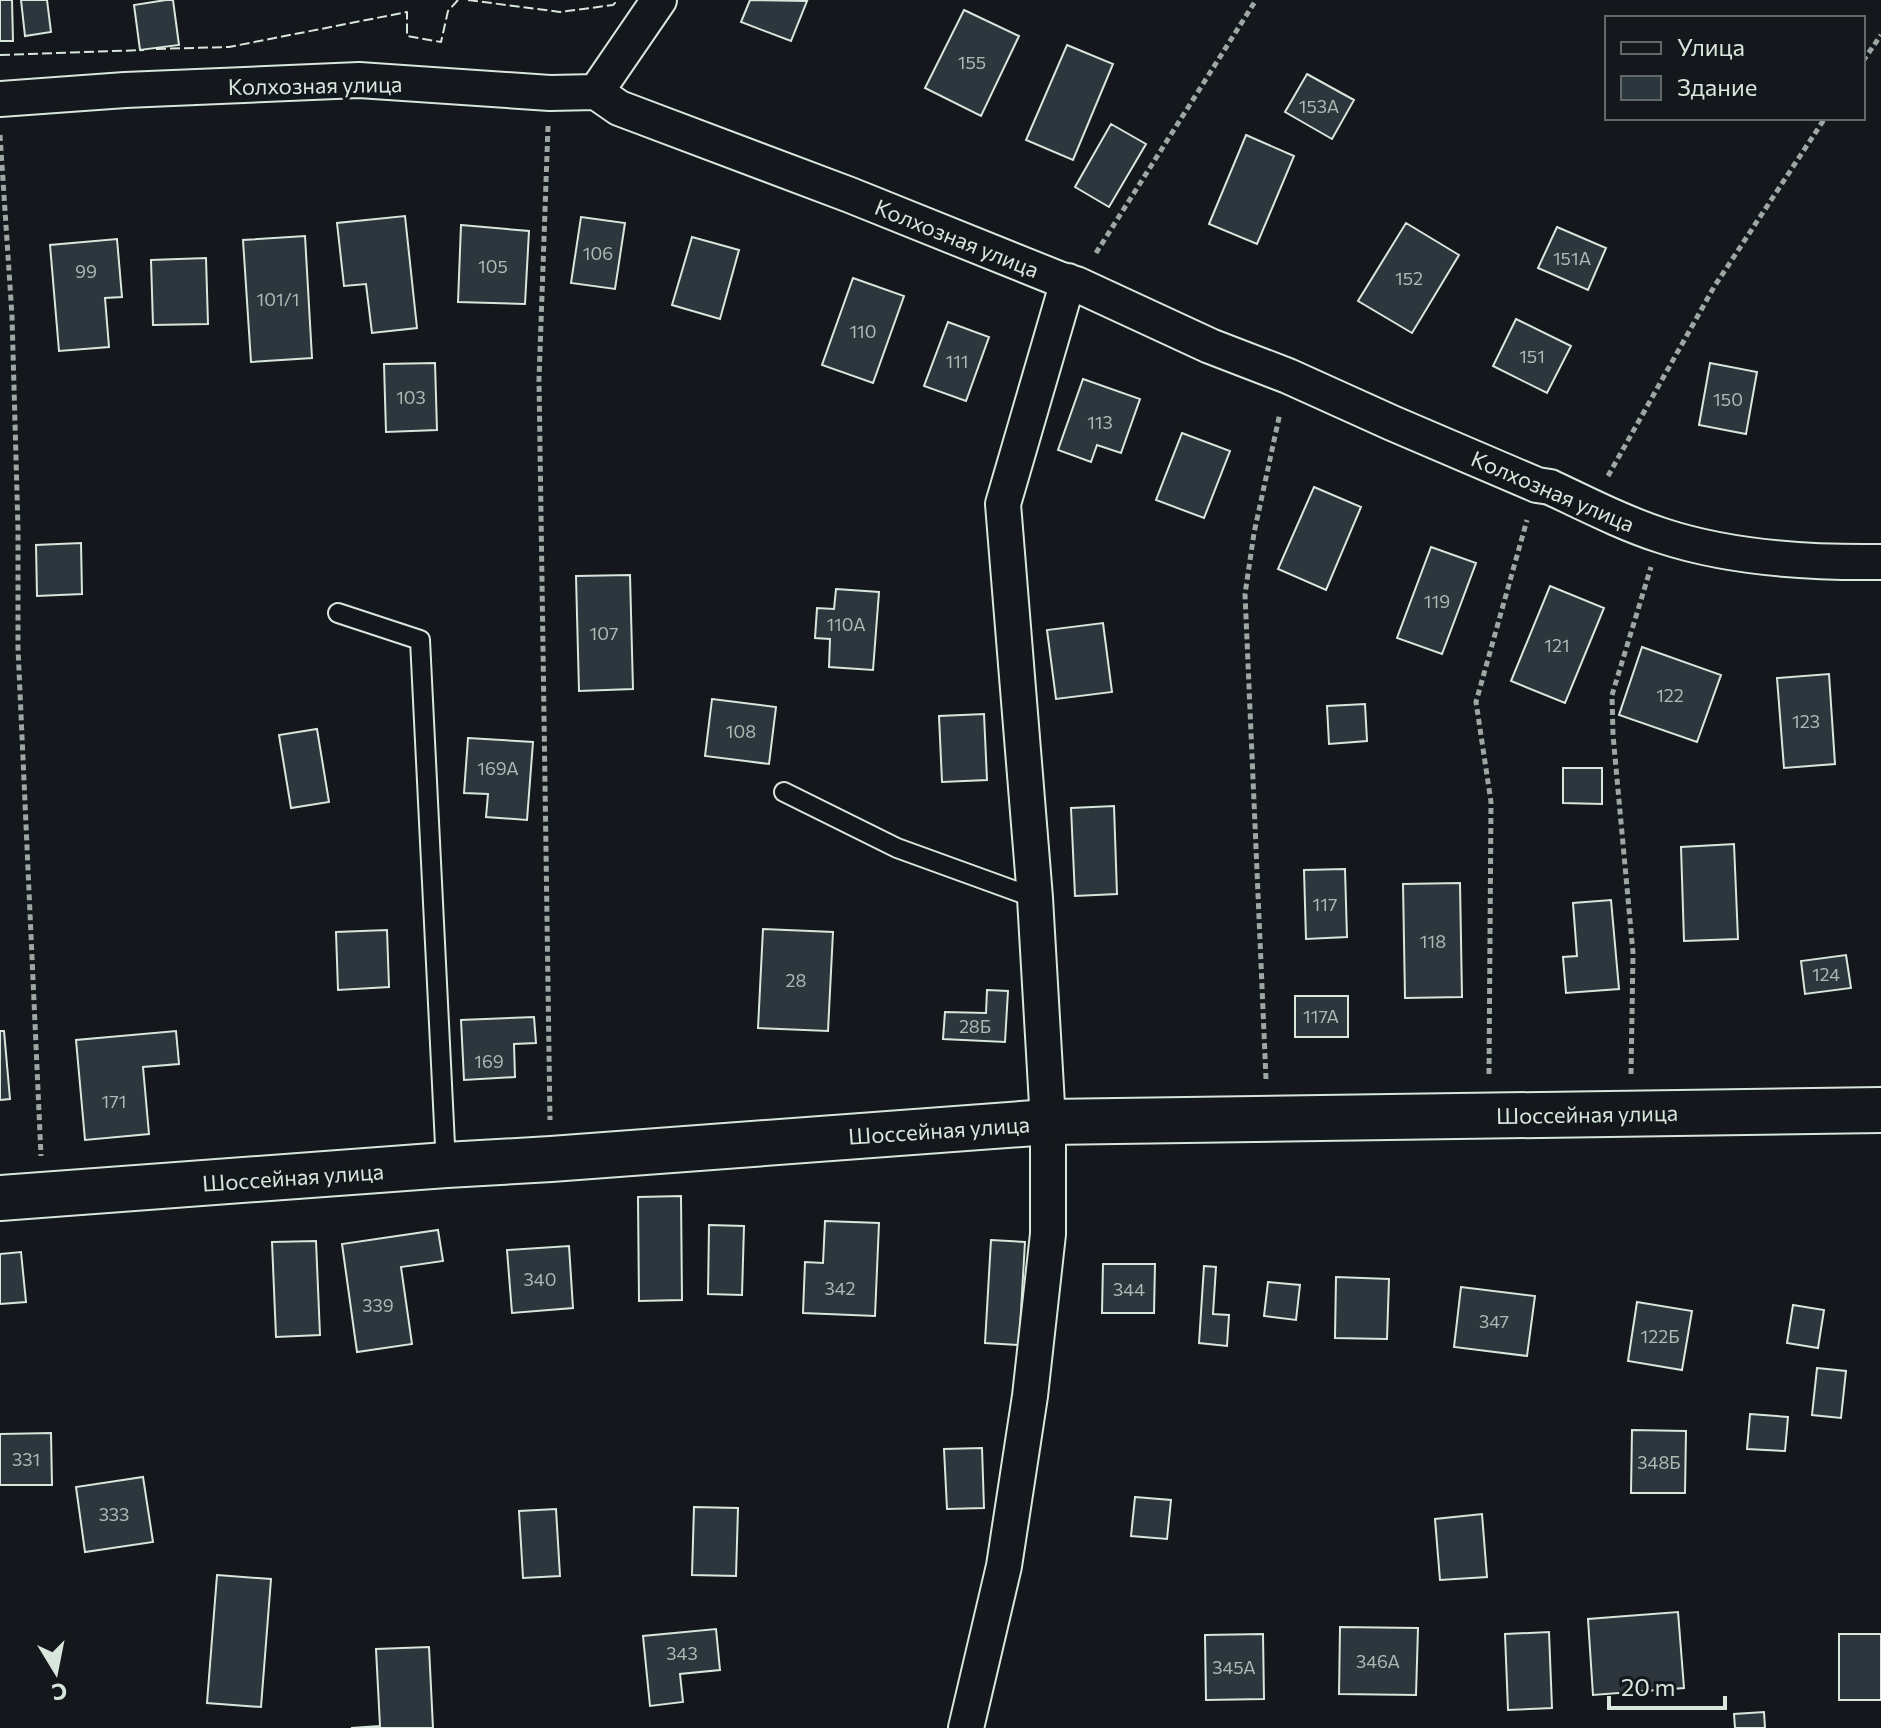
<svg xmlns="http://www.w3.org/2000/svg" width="1881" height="1728" font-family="Commissioner,sans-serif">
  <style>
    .building { fill: #2c363c; stroke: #d8e6dc; stroke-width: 2 }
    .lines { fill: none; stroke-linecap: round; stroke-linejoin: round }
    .service-casing { stroke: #d8e6dc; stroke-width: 22 }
    .minor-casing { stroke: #d8e6dc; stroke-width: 38 }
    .tertiary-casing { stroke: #d8e6dc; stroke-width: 48 }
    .path { stroke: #9da8a2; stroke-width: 5; stroke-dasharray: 6 4; stroke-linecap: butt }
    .service { stroke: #14181c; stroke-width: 18 }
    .minor { stroke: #14181c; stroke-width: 34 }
    .tertiary { stroke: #14181c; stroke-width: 44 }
    .fence { stroke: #d8e6dc; stroke-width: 2; stroke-dasharray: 10 4; stroke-linecap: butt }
    .labels { text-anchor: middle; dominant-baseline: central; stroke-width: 6; stroke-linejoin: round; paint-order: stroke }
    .number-label { font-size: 18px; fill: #adbab4 }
    .street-label { font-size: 22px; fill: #d8e6dc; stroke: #14181c }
  </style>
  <rect width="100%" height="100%" fill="#14181c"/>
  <path class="building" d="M 0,0 L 12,0 L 13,41 L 0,41 Z
    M 21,0 L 47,0 L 51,32 L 25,36 Z
    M 166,0 L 173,0 L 179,45 L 140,50 L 134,5 Z
    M 750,0 L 807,1 L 791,41 L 741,22 Z
    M 964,10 L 1019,36 L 981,116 L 925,88 Z
    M 1067,45 L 1113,64 L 1073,160 L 1026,140 Z
    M 1307,74 L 1354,100 L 1332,139 L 1285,112 Z
    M 1111,124 L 1146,144 L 1109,207 L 1075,187 Z
    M 1246,135 L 1294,156 L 1257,244 L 1209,224 Z
    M 405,216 L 417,328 L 372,333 L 366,284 L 344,286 L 337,223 Z
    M 581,217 L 625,223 L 615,289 L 571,283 Z
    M 1406,223 L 1459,255 L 1412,333 L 1358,301 Z
    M 461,225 L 529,231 L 525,304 L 458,302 Z
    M 1557,227 L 1606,248 L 1588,290 L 1538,268 Z
    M 305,236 L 312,358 L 251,362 L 243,240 Z
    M 692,237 L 739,250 L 720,319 L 672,305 Z
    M 117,239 L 122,297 L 105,298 L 109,347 L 59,351 L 50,245 Z
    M 206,258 L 208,324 L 153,325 L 151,260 Z
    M 853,278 L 904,296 L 873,383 L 822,365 Z
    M 1516,319 L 1571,346 L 1547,393 L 1493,366 Z
    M 948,322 L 989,337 L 966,401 L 924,386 Z
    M 435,363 L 437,430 L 386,432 L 384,364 Z
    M 1710,363 L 1757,372 L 1746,434 L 1699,425 Z
    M 1083,379 L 1140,399 L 1121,453 L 1097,445 L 1091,462 L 1058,450 Z
    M 1182,433 L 1230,451 L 1204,518 L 1156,500 Z
    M 1314,487 L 1361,507 L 1326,590 L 1278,569 Z
    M 81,543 L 82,594 L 37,596 L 36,545 Z
    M 1431,547 L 1476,563 L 1442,654 L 1397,638 Z
    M 630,575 L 633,689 L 579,691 L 576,576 Z
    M 1550,586 L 1604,608 L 1565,703 L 1511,681 Z
    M 836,589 L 879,592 L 873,670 L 829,667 L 830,639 L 815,638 L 817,608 L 834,609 Z
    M 1103,623 L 1112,692 L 1056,699 L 1047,630 Z
    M 1642,647 L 1721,675 L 1697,742 L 1619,715 Z
    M 1829,674 L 1835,764 L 1784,768 L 1777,678 Z
    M 712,699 L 776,707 L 769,764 L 705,756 Z
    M 1365,704 L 1367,741 L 1329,744 L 1327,706 Z
    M 984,714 L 987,780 L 942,782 L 939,716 Z
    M 317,729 L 329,802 L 291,808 L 279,735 Z
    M 468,738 L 533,742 L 527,820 L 486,817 L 488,794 L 464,793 Z
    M 1563,768 L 1602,768 L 1602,804 L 1563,803 Z
    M 1114,806 L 1117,894 L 1075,896 L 1071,808 Z
    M 1734,844 L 1738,939 L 1684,941 L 1681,847 Z
    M 1345,869 L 1347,937 L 1306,939 L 1304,870 Z
    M 1460,883 L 1462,997 L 1405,998 L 1403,884 Z
    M 1611,900 L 1619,989 L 1566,993 L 1563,957 L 1577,956 L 1573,903 Z
    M 763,929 L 833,932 L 828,1031 L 758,1028 Z
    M 387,930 L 389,987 L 338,990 L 336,932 Z
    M 1846,955 L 1851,988 L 1805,994 L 1801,961 Z
    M 987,990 L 1008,991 L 1005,1042 L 943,1039 L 945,1012 L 986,1013 Z
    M 1295,996 L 1348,996 L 1348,1037 L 1295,1037 Z
    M 534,1017 L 536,1043 L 514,1044 L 515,1077 L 464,1080 L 461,1020 Z
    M 0,1031 L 4,1031 L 10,1099 L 0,1100 Z
    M 176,1031 L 179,1064 L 143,1067 L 149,1134 L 85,1140 L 76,1040 Z
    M 681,1196 L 682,1300 L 639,1301 L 638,1197 Z
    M 825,1221 L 879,1223 L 875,1316 L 803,1313 L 805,1262 L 823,1263 Z
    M 709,1225 L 744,1226 L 742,1295 L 708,1294 Z
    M 438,1230 L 443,1261 L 401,1267 L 412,1344 L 357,1352 L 342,1244 Z
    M 991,1240 L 1025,1242 L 1019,1345 L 985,1343 Z
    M 316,1241 L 320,1335 L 276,1337 L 272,1242 Z
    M 569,1246 L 573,1308 L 512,1313 L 507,1250 Z
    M 21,1252 L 26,1302 L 0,1304 L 0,1254 Z
    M 1103,1264 L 1155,1264 L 1154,1313 L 1102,1313 Z
    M 1204,1266 L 1216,1267 L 1213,1314 L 1229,1315 L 1227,1346 L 1199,1343 Z
    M 1336,1277 L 1389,1279 L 1387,1339 L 1335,1338 Z
    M 1268,1282 L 1300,1285 L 1296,1320 L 1264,1316 Z
    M 1461,1287 L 1535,1296 L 1527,1356 L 1454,1347 Z
    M 1637,1302 L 1692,1311 L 1682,1370 L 1628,1361 Z
    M 1793,1305 L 1824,1310 L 1818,1348 L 1787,1343 Z
    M 1817,1368 L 1846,1371 L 1841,1418 L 1812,1415 Z
    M 1750,1414 L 1788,1417 L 1785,1451 L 1747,1449 Z
    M 1632,1430 L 1686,1431 L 1685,1493 L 1631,1493 Z
    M 51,1433 L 52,1485 L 0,1485 L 0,1434 Z
    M 982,1448 L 984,1508 L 947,1509 L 944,1449 Z
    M 143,1477 L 153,1542 L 85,1552 L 76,1487 Z
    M 1135,1497 L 1171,1500 L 1167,1539 L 1131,1536 Z
    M 694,1507 L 738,1508 L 736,1576 L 692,1575 Z
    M 556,1509 L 560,1576 L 523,1578 L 519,1511 Z
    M 1482,1514 L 1487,1577 L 1440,1580 L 1435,1519 Z
    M 217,1575 L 271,1579 L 261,1707 L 207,1703 Z
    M 1678,1612 L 1684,1688 L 1593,1695 L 1588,1619 Z
    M 1340,1627 L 1418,1628 L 1416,1695 L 1339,1694 Z
    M 716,1629 L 720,1670 L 680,1674 L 683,1702 L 650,1706 L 643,1636 Z
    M 1549,1632 L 1552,1708 L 1508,1710 L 1505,1634 Z
    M 1263,1634 L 1264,1699 L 1206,1700 L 1205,1635 Z
    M 1839,1634 L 1881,1634 L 1881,1700 L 1839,1700 Z
    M 429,1647 L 433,1728 L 351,1728 L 380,1726 L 376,1649 Z
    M 1764,1712 L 1765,1728 L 1735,1728 L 1734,1714 Z"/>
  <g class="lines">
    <defs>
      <path id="service" d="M 338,613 L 420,640 L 446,1165
        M 784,792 L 897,848 L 1035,898"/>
      <path id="minor" d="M 596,92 L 659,0
        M 0,99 L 125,90 L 359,80 L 550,93 L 596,92 L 619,108 L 850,195 L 1059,279 L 1076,284 L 1210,346 L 1288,376 L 1392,423 L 1537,485 L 1550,487 C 1586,504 1625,524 1663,536 C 1730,558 1810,563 1881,562
        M 966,1728 L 1004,1566 L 1030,1396 L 1048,1234 L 1048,1122 L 1035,898 L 1003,504 L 1068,281"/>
      <path id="tertiary" d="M 0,1198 L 446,1165 L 551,1159 L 1048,1122 L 1881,1110"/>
    </defs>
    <use href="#service" class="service-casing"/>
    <use href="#minor" class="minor-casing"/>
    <use href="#tertiary" class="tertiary-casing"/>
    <path class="path" d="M 1863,61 L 1881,35
      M 548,126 L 539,379 L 550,1120
      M 0,135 L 12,316 L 18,529 L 18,648 L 41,1156
      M 1096,253 L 1256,0
      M 1608,476 L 1714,287 L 1825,118
      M 1489,1074 L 1491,802 L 1476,702 L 1527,520
      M 1631,1074 L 1633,953 L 1613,735 L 1612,695 L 1651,567
      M 1266,1079 L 1245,594 L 1254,533 L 1280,413"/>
    <use href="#service" class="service"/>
    <use href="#minor" class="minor"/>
    <use href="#tertiary" class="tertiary"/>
    <path class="fence" d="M 468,0 L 560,12 L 613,5 L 618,0
      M 156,49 L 229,47 L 407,12 L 407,36 L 441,42 L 448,11 L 458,0
      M 0,55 L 144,50"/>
  </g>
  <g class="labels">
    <g class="number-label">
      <text x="972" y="62">155</text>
      <text x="1319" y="106">153А</text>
      <text x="598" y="253">106</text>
      <text x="1572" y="258">151А</text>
      <text x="493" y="266">105</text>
      <text x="86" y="271">99</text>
      <text x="1409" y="278">152</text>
      <text x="278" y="299">101/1</text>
      <text x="863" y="331">110</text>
      <text x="1532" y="356">151</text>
      <text x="957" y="361">111</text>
      <text x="411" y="397">103</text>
      <text x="1728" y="399">150</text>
      <text x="1100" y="422">113</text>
      <text x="1437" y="601">119</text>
      <text x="846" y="624">110А</text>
      <text x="604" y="633">107</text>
      <text x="1557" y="645">121</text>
      <text x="1670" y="695">122</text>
      <text x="1806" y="721">123</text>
      <text x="741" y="731">108</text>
      <text x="498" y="768">169А</text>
      <text x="1325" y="904">117</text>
      <text x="1433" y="941">118</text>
      <text x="1826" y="974">124</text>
      <text x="796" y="980">28</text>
      <text x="1321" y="1016">117А</text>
      <text x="975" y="1026">28Б</text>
      <text x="489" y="1061">169</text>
      <text x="114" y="1101">171</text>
      <text x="540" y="1279">340</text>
      <text x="840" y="1288">342</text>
      <text x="1129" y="1289">344</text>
      <text x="378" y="1305">339</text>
      <text x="1494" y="1321">347</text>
      <text x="1660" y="1336">122Б</text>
      <text x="26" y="1459">331</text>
      <text x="1659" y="1462">348Б</text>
      <text x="114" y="1514">333</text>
      <text x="682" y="1653">343</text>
      <text x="1378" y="1661">346А</text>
      <text x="1234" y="1667">345А</text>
    </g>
    <g class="street-label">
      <text transform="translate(315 85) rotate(-1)">Колхозная улица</text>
      <text transform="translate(957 238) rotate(22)">Колхозная улица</text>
      <text transform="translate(1553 491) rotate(23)">Колхозная улица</text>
      <text transform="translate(1587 1114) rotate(-1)">Шоссейная улица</text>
      <text transform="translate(939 1130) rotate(-4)">Шоссейная улица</text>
      <text transform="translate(293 1177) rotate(-4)">Шоссейная улица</text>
    </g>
  </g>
  <rect x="1605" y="16" width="260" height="104" fill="#14181c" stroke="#626a69" stroke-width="2"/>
  <rect x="1621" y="42" width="40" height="12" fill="#14181c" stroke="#626a69" stroke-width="2"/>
  <text x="1677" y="56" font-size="24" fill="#d8e6dc">Улица</text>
  <rect x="1621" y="76" width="40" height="24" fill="#2c363c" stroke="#626a69" stroke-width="2"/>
  <text x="1677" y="96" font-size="24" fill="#d8e6dc">Здание</text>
  <g transform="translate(56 1672) rotate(170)" stroke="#14181c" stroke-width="6" paint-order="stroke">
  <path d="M0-6L14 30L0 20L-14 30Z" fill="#d8e6dc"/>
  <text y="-12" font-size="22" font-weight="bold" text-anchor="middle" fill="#d8e6dc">С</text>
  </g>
  <path d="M1609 1696v12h116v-12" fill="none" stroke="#d8e6dc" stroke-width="4"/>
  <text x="1621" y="1696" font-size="24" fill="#d8e6dc" stroke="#14181c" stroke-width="6" paint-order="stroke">20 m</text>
</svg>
